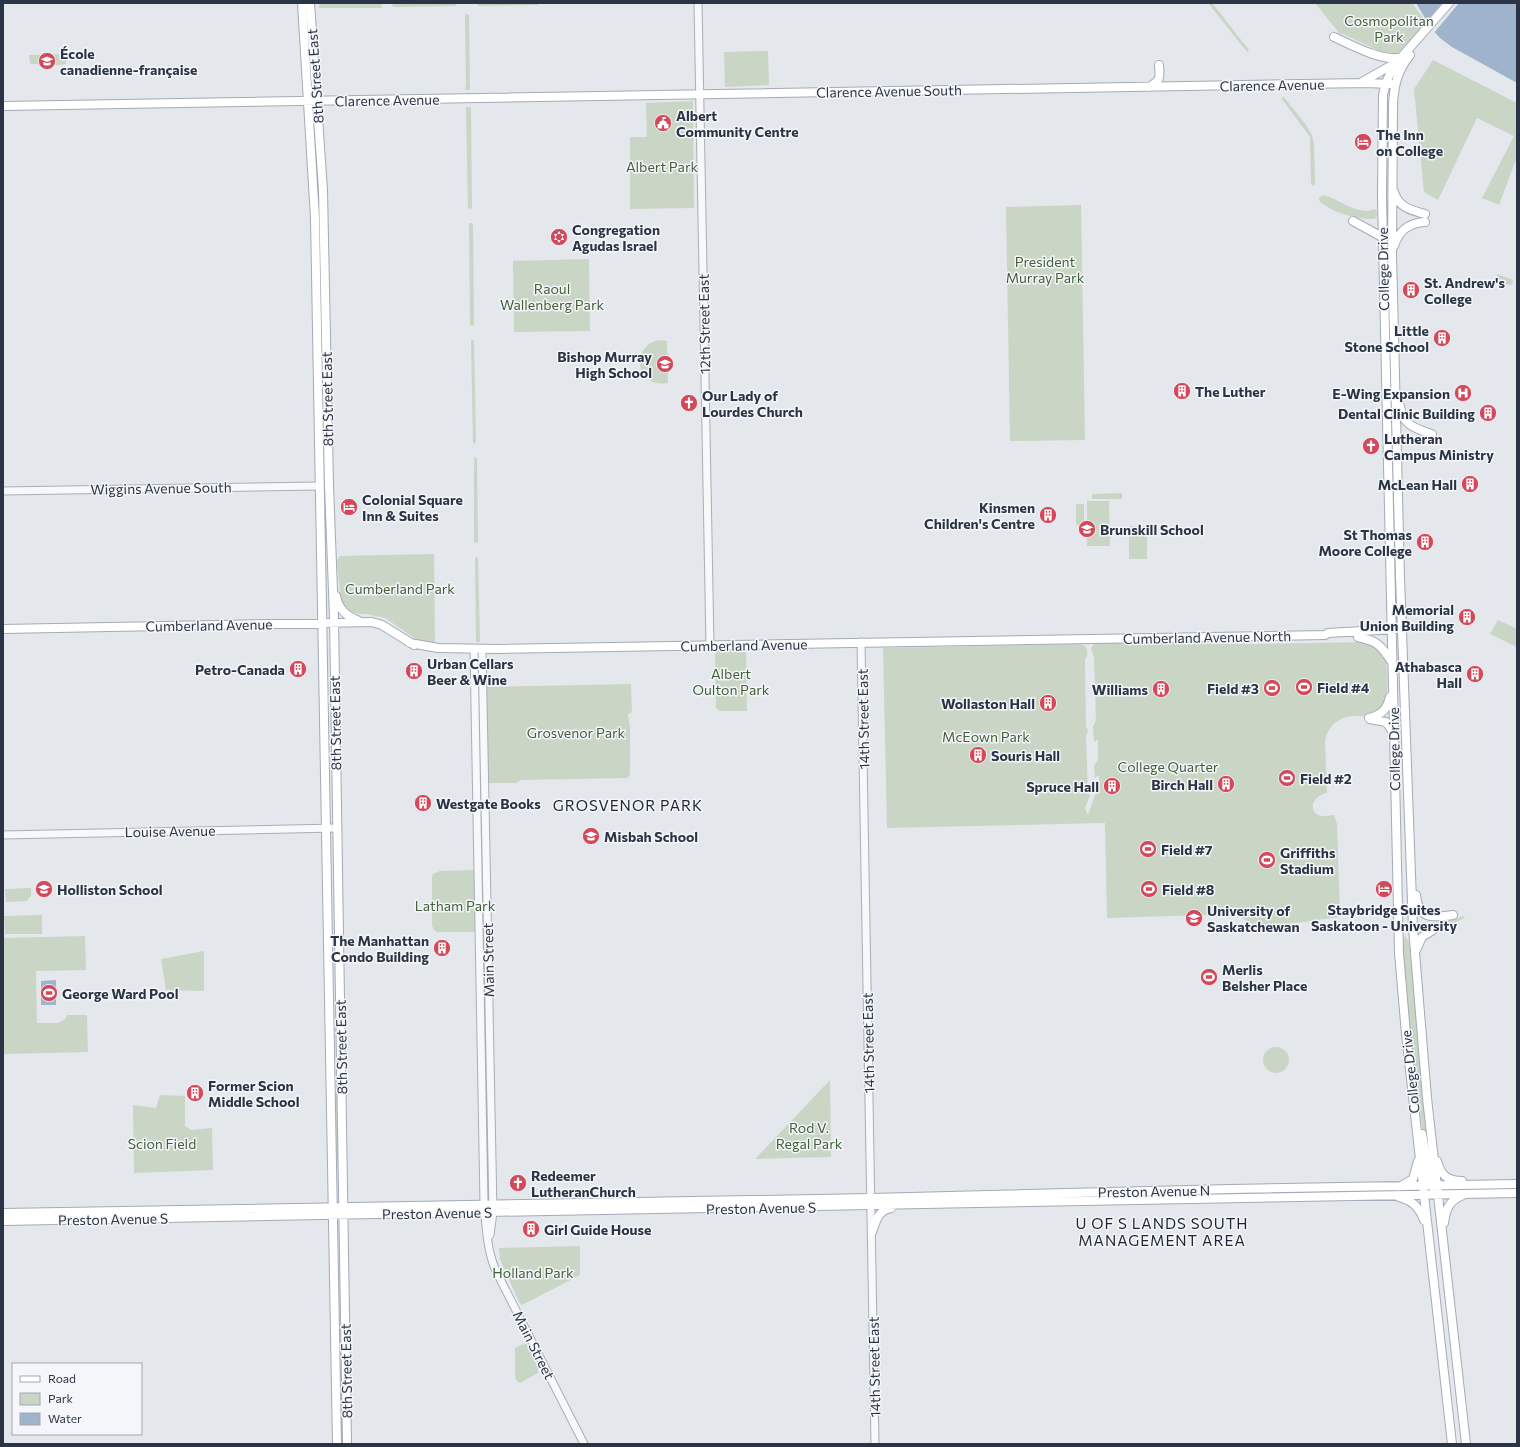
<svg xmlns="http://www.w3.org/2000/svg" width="1520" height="1447" font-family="Commissioner,sans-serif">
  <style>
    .green { fill: #c9d6c5 }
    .water { fill: #9fb4cc }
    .pier { fill: #e4e7ec }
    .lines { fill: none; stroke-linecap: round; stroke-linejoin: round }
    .minor-casing { stroke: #a9aeb7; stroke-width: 9 }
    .major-casing { stroke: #a3abb8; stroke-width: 10 }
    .minor { stroke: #f7f8fa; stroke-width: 7 }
    .major { stroke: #fff; stroke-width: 8 }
    .labels { text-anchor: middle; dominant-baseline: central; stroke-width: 3; stroke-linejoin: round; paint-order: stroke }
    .park-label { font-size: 14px; fill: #3f6138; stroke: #f4f6f9 }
    .poi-label { font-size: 14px; font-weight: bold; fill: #2b3445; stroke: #f4f6f9; text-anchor: start }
    .street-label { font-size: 14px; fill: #2b3445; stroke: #f4f6f9 }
    .neighbourhood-label { font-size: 15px; letter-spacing: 1px; fill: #1d2536; stroke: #f4f6f9 }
  </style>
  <rect width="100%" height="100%" fill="#e4e7ec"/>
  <path class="green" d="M 381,3 L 382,5 L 381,8 L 320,8 L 318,7 L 320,4 Z
    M 393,3 L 456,3 L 456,6 L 394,7 L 392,6 Z
    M 477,3 L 539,3 L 538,5 L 478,6 Z
    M 1208,3 L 1212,3 L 1249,50 L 1247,52 Z
    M 1315,3 L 1412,3 L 1426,22 L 1403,49 L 1393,56 L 1386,54 L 1343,34 L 1340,34 Z
    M 465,14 L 469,15 L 470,90 L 465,90 L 466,84 Z
    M 768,51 L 769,85 L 725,87 L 724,52 Z
    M 66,54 L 66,64 L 48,66 L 46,64 L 30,64 L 29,55 Z
    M 1433,60 L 1517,103 L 1517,157 L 1499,205 L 1482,198 L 1514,136 L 1477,118 L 1438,200 L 1424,192 L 1414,89 Z
    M 1283,96 L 1306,125 L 1312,135 L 1314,144 L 1315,184 L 1314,186 L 1311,184 L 1310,137 L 1282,99 Z
    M 693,101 L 694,208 L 630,209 L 630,137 L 647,137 L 646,103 Z
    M 466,107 L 471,107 L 472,209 L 468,208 Z
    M 1323,195 C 1339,198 1358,217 1374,209 L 1377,211 L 1377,216 L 1375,219 C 1355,219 1336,214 1320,202 L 1319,198 Z
    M 1081,205 L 1085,440 L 1010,441 L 1006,207 Z
    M 470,223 L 472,223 L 473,225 L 474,326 L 470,325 L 469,224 Z
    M 589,259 L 590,331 L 514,332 L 513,261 Z
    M 1497,274 L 1513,280 L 1512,285 L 1499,284 Z
    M 474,340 L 476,442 L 474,444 L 473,443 L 471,341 Z
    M 658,340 L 667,341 L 668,383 C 638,389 628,348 658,340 Z
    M 474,457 L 477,459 L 478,542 L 476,543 L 474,542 Z
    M 1122,493 L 1122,499 L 1092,499 L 1092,494 Z
    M 1087,501 L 1109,501 L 1110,546 L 1087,546 Z
    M 1076,504 L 1084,504 L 1084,524 L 1076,525 Z
    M 1129,526 L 1147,526 L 1147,559 L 1129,559 Z
    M 434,554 L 435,644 L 417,640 L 385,618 L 366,614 L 360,614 L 349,612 L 343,604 L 340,594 L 337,560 L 340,556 Z
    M 475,557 L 478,558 L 480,642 L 476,642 Z
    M 1498,620 L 1517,629 L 1517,647 L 1490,634 Z
    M 1367,642 C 1392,648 1387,679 1387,699 L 1385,705 C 1381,708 1375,714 1369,715 C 1364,717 1358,716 1353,716 C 1338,717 1327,727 1325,742 L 1327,793 C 1309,796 1308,817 1325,816 C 1328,816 1331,815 1334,815 L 1337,824 L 1340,917 L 1258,928 L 1236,914 L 1107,918 L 1105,823 L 887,828 L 883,648 L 1080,644 L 1085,646 C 1088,650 1088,656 1085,660 L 1086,727 L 1088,730 L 1086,738 L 1088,792 L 1090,795 L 1085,808 L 1088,815 L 1095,795 L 1099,791 L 1099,775 L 1095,778 L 1094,765 L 1098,760 L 1098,739 L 1094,742 L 1093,727 L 1096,720 L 1094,657 L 1091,649 L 1093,645 L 1098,643 L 1253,644 Z
    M 717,651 L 746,651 L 747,711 L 720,711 L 716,708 L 715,654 Z
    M 477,656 L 480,656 L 483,818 L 480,818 Z
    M 631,684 L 632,712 L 628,714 L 630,727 L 630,774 L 628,778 L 521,780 L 516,783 L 488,783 L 486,687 Z
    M 480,831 L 482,831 L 485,971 L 482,970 Z
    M 477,870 L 479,932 L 437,932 L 434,930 L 432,926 L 432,878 L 433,874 L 440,871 Z
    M 31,888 L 31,895 L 27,901 L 6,902 L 5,889 Z
    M 42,915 L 42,934 L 5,934 L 4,916 Z
    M 1465,916 L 1464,918 C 1454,924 1431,932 1419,928 L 1422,925 Z
    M 85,936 L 86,970 L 36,971 L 37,1023 L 58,1023 L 65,1019 L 67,1015 L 87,1015 L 88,1052 L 3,1054 L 3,938 Z
    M 1405,936 L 1409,942 L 1432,1164 L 1429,1175 L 1410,1041 L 1402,943 Z
    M 204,951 L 204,991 L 166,990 L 161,959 Z
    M 483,983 L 485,983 L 487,1122 L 486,1122 Z
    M1263 1060a13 13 0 1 1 26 0a13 13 0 1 1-26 0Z
    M 830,1080 L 831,1157 L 755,1159 Z
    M 335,1090 L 336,1090 L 338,1106 L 339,1167 L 338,1167 L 335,1148 Z
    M 160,1095 L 185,1096 L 185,1126 L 191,1130 L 212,1128 L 213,1170 L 134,1173 L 133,1105 L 156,1108 Z
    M 486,1136 L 489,1136 L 489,1198 L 487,1199 Z
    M 580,1246 L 580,1275 L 522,1305 L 519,1302 L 500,1259 L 499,1248 Z
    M 526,1343 L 538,1368 L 538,1373 L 520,1383 L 517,1381 L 515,1378 L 515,1348 Z"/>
  <path class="water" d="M 1416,3 L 1517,3 L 1517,83 L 1452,47 L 1440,38 L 1431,28 Z
    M 56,980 L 56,1005 L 41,1005 L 41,981 Z"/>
  <path class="pier" d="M 1442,3 L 1459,3 L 1433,34 L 1425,23 Z"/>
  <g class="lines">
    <defs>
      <path id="minor" d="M 698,3 L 710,645
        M 3,491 L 319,486
        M 861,642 L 875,1444
        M 474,649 L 484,1204 C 486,1226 487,1251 496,1271 L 584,1444
        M 482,649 L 493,1212 L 490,1235
        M 3,835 L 337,828"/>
      <path id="major" d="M 302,3 L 315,218 L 337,1444
        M 310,3 L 323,190 L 329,486 L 334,617 L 347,1444
        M 1449,3 L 1398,61 C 1390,72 1385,82 1383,95 L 1382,197 L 1399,953 L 1406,1034 L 1452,1444
        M 1334,37 C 1351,45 1385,63 1402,57
        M 1410,55 C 1397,71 1394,86 1393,105 L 1392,255 L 1400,577 L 1413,928 L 1427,1098 L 1466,1444
        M 1362,82 L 1392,65
        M 1149,87 C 1161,80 1160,78 1159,65
        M 3,106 L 1366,83 L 1390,84
        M 1394,192 C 1399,208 1411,210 1425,214
        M 1353,221 L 1382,237
        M 1394,246 C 1399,230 1409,223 1425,222
        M 1400,406 C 1402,425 1416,429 1432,434
        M 336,596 C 339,610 346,616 359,621
        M 3,629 L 372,622 L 382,625 L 414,645
        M 1358,637 C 1377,641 1381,645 1391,661
        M 410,643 L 438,648 L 497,649 L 1325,635 L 1328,633 L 1396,629
        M 1369,718 C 1382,715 1387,709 1390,697
        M 1370,719 L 1386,722 L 1393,732
        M 1416,895 C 1418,921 1435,917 1453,915
        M 1416,950 L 1422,937 L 1433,930
        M 1422,1134 L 1430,1180 L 1435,1191
        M 1437,1161 C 1441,1175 1447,1181 1462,1181
        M 1401,1186 L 1413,1179 L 1418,1161
        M 1399,1197 C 1413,1201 1419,1207 1424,1220
        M 3,1213 L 871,1198 L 1231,1189 L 1517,1184
        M 3,1221 L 1517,1193
        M 1444,1223 C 1446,1208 1449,1201 1463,1195
        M 872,1232 C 876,1221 878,1210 891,1208"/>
    </defs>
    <use href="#minor" class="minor-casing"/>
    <use href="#major" class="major-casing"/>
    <use href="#minor" class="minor"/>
    <use href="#major" class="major"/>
  </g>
  <defs>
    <symbol id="school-disc" viewBox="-11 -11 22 22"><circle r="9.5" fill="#d1495b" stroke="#f4f6f9"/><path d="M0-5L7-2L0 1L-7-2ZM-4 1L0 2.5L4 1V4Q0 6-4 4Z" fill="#fff"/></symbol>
    <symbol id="civic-disc" viewBox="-11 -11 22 22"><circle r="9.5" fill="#d1495b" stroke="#f4f6f9"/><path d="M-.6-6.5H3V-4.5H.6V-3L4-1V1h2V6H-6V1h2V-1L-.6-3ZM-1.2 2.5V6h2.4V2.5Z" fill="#fff"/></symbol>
    <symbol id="hotel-disc" viewBox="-11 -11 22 22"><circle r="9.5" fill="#d1495b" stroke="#f4f6f9"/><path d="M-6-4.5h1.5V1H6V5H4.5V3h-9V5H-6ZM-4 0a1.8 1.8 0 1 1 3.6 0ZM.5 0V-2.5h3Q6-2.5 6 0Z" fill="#fff"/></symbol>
    <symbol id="synagogue-disc" viewBox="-11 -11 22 22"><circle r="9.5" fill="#d1495b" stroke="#f4f6f9"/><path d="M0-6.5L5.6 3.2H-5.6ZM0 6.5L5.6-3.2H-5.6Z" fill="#fff"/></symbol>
    <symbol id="building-disc" viewBox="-11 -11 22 22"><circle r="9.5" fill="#d1495b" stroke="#f4f6f9"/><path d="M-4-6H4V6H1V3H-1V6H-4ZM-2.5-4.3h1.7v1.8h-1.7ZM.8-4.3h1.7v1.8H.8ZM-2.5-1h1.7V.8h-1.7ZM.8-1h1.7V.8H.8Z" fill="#fff"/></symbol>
    <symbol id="hospital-disc" viewBox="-11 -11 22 22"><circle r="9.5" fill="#d1495b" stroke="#f4f6f9"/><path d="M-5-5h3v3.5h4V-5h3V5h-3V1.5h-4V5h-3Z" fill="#fff"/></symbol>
    <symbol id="church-disc" viewBox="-11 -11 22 22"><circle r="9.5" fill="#d1495b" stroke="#f4f6f9"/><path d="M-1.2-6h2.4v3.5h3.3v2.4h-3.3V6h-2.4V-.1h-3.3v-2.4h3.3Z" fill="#fff"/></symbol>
    <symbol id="stadium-disc" viewBox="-11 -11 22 22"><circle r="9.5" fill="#d1495b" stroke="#f4f6f9"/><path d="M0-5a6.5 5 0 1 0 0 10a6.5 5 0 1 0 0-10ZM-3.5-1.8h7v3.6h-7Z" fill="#fff"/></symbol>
    <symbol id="university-disc" viewBox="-11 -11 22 22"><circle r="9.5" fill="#d1495b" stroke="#f4f6f9"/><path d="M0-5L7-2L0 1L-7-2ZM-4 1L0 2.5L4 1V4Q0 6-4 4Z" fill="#fff"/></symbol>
  </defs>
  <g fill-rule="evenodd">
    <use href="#school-disc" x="37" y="51" width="20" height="20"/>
    <use href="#civic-disc" x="653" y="113" width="20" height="20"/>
    <use href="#hotel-disc" x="1353" y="132" width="20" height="20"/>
    <use href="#synagogue-disc" x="549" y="227" width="20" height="20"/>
    <use href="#building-disc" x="1401" y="280" width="20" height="20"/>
    <use href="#building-disc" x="1432" y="328" width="20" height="20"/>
    <use href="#school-disc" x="655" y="354" width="20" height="20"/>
    <use href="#building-disc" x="1172" y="381" width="20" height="20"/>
    <use href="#hospital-disc" x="1453" y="383" width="20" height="20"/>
    <use href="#church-disc" x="679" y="393" width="20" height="20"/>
    <use href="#building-disc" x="1478" y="403" width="20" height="20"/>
    <use href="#church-disc" x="1361" y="436" width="20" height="20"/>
    <use href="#building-disc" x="1460" y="474" width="20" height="20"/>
    <use href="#hotel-disc" x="339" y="497" width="20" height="20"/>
    <use href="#building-disc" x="1038" y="505" width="20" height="20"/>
    <use href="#school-disc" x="1077" y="519" width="20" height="20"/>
    <use href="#building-disc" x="1415" y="532" width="20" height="20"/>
    <use href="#building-disc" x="1457" y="607" width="20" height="20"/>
    <use href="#building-disc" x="288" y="659" width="20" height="20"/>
    <use href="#building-disc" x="404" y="661" width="20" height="20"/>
    <use href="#building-disc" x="1465" y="664" width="20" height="20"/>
    <use href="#stadium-disc" x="1294" y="677" width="20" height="20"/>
    <use href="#stadium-disc" x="1262" y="678" width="20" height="20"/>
    <use href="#building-disc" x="1151" y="679" width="20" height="20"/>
    <use href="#building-disc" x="1038" y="693" width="20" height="20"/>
    <use href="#building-disc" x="968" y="745" width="20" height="20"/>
    <use href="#stadium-disc" x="1277" y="768" width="20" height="20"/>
    <use href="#building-disc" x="1216" y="774" width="20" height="20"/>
    <use href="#building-disc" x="1102" y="776" width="20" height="20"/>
    <use href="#building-disc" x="413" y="793" width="20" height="20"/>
    <use href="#school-disc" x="581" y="826" width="20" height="20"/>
    <use href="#stadium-disc" x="1138" y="839" width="20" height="20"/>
    <use href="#stadium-disc" x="1257" y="850" width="20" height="20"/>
    <use href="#school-disc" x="34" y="879" width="20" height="20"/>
    <use href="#stadium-disc" x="1139" y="879" width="20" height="20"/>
    <use href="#hotel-disc" x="1374" y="879" width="20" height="20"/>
    <use href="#university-disc" x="1184" y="908" width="20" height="20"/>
    <use href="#building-disc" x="432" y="938" width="20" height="20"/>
    <use href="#stadium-disc" x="1199" y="967" width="20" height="20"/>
    <use href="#stadium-disc" x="39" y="983" width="20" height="20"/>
    <use href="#building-disc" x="185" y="1083" width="20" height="20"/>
    <use href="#church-disc" x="508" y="1173" width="20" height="20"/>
    <use href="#building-disc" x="521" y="1219" width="20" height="20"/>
  </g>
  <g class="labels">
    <g class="park-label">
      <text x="1389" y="20">Cosmopolitan<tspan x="1389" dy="16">Park</tspan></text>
      <text x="662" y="166">Albert Park</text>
      <text x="1045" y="261">President<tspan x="1045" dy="16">Murray Park</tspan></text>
      <text x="552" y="288">Raoul<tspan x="552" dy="16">Wallenberg Park</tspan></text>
      <text x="400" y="588">Cumberland Park</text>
      <text x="731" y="673">Albert<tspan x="731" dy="16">Oulton Park</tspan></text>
      <text x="576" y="732">Grosvenor Park</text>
      <text x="986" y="736">McEown Park</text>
      <text x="1168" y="766">College Quarter</text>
      <text x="455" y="905">Latham Park</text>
      <text x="809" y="1127">Rod V.<tspan x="809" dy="16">Regal Park</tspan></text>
      <text x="162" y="1143">Scion Field</text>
      <text x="533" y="1272">Holland Park</text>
    </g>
    <g class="poi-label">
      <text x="60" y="53">École<tspan x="60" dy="16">canadienne-française</tspan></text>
      <text x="676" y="115">Albert<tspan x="676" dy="16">Community Centre</tspan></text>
      <text x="1376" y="134">The Inn<tspan x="1376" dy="16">on College</tspan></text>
      <text x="572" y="229">Congregation<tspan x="572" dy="16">Agudas Israel</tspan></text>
      <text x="1424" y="282">St. Andrew's<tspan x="1424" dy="16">College</tspan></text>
      <text x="1429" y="330" text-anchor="end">Little<tspan x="1429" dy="16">Stone School</tspan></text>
      <text x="652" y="356" text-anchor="end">Bishop Murray<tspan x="652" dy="16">High School</tspan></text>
      <text x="1195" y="391">The Luther</text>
      <text x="1450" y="393" text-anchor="end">E-Wing Expansion</text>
      <text x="702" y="395">Our Lady of<tspan x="702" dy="16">Lourdes Church</tspan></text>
      <text x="1475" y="413" text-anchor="end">Dental Clinic Building</text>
      <text x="1384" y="438">Lutheran<tspan x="1384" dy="16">Campus Ministry</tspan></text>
      <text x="1457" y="484" text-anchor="end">McLean Hall</text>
      <text x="362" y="499">Colonial Square<tspan x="362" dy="16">Inn &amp; Suites</tspan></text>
      <text x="1035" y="507" text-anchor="end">Kinsmen<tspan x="1035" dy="16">Children's Centre</tspan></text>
      <text x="1100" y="529">Brunskill School</text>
      <text x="1412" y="534" text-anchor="end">St Thomas<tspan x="1412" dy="16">Moore College</tspan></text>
      <text x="1454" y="609" text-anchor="end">Memorial<tspan x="1454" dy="16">Union Building</tspan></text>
      <text x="427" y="663">Urban Cellars<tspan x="427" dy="16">Beer &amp; Wine</tspan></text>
      <text x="1462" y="666" text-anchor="end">Athabasca<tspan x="1462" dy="16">Hall</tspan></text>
      <text x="285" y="669" text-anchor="end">Petro-Canada</text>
      <text x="1317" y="687">Field #4</text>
      <text x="1259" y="688" text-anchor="end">Field #3</text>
      <text x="1148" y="689" text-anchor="end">Williams</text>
      <text x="1035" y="703" text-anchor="end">Wollaston Hall</text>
      <text x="991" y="755">Souris Hall</text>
      <text x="1300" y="778">Field #2</text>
      <text x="1213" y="784" text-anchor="end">Birch Hall</text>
      <text x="1099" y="786" text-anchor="end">Spruce Hall</text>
      <text x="436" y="803">Westgate Books</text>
      <text x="604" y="836">Misbah School</text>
      <text x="1161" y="849">Field #7</text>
      <text x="1280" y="852">Griffiths<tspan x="1280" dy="16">Stadium</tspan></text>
      <text x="57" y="889">Holliston School</text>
      <text x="1162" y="889">Field #8</text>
      <text x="1384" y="909" text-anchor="middle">Staybridge Suites<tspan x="1384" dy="16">Saskatoon - University</tspan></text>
      <text x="1207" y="910">University of<tspan x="1207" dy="16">Saskatchewan</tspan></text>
      <text x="429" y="940" text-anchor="end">The Manhattan<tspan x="429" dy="16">Condo Building</tspan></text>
      <text x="1222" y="969">Merlis<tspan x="1222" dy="16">Belsher Place</tspan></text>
      <text x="62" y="993">George Ward Pool</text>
      <text x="208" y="1085">Former Scion<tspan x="208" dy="16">Middle School</tspan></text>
      <text x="531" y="1175">Redeemer<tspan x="531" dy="16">LutheranChurch</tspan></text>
      <text x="544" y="1229">Girl Guide House</text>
    </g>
    <g class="street-label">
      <text transform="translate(315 76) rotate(-94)">8th Street East</text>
      <text transform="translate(1272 85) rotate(-1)">Clarence Avenue</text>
      <text transform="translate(889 91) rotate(-1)">Clarence Avenue South</text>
      <text transform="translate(387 100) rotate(-1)">Clarence Avenue</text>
      <text transform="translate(1383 269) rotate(-91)">College Drive</text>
      <text transform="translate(704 324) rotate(-91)">12th Street East</text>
      <text transform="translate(327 399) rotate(-91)">8th Street East</text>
      <text transform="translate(161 488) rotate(-1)">Wiggins Avenue South</text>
      <text transform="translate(209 625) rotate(-1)">Cumberland Avenue</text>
      <text transform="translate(1207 637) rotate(-1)">Cumberland Avenue North</text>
      <text transform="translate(744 645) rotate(-1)">Cumberland Avenue</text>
      <text transform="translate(863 719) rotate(-91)">14th Street East</text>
      <text transform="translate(335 723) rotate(-91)">8th Street East</text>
      <text transform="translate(1394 749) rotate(-91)">College Drive</text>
      <text transform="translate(170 831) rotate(-1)">Louise Avenue</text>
      <text transform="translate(488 960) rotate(-91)">Main Street</text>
      <text transform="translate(868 1043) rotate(-91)">14th Street East</text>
      <text transform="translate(341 1047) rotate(-91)">8th Street East</text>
      <text transform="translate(1410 1072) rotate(-96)">College Drive</text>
      <text transform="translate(1154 1191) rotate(-1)">Preston Avenue N</text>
      <text transform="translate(761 1208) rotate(-1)">Preston Avenue S</text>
      <text transform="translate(437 1213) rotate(-1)">Preston Avenue S</text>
      <text transform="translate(113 1219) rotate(-1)">Preston Avenue S</text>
      <text transform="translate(534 1345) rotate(63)">Main Street</text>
      <text transform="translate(874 1367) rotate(-91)">14th Street East</text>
      <text transform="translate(346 1371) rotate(-91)">8th Street East</text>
    </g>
    <g class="neighbourhood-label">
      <text x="628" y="805">GROSVENOR PARK</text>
      <text x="1162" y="1223">U OF S LANDS SOUTH<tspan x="1162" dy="17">MANAGEMENT AREA</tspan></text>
    </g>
  </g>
  <rect width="1520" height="1447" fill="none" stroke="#2b3445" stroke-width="8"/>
  <rect x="12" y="1363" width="130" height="72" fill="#f4f6f9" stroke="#a4a8b1"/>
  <rect x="20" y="1376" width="20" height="6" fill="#ffffff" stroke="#a4a8b1"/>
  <text x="48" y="1383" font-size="12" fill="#2b3445">Road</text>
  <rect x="20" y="1393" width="20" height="12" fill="#c9d6c5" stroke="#a4a8b1"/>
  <text x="48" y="1403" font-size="12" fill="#2b3445">Park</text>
  <rect x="20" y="1413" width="20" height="12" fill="#9fb4cc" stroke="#a4a8b1"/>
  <text x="48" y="1423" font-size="12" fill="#2b3445">Water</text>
</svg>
